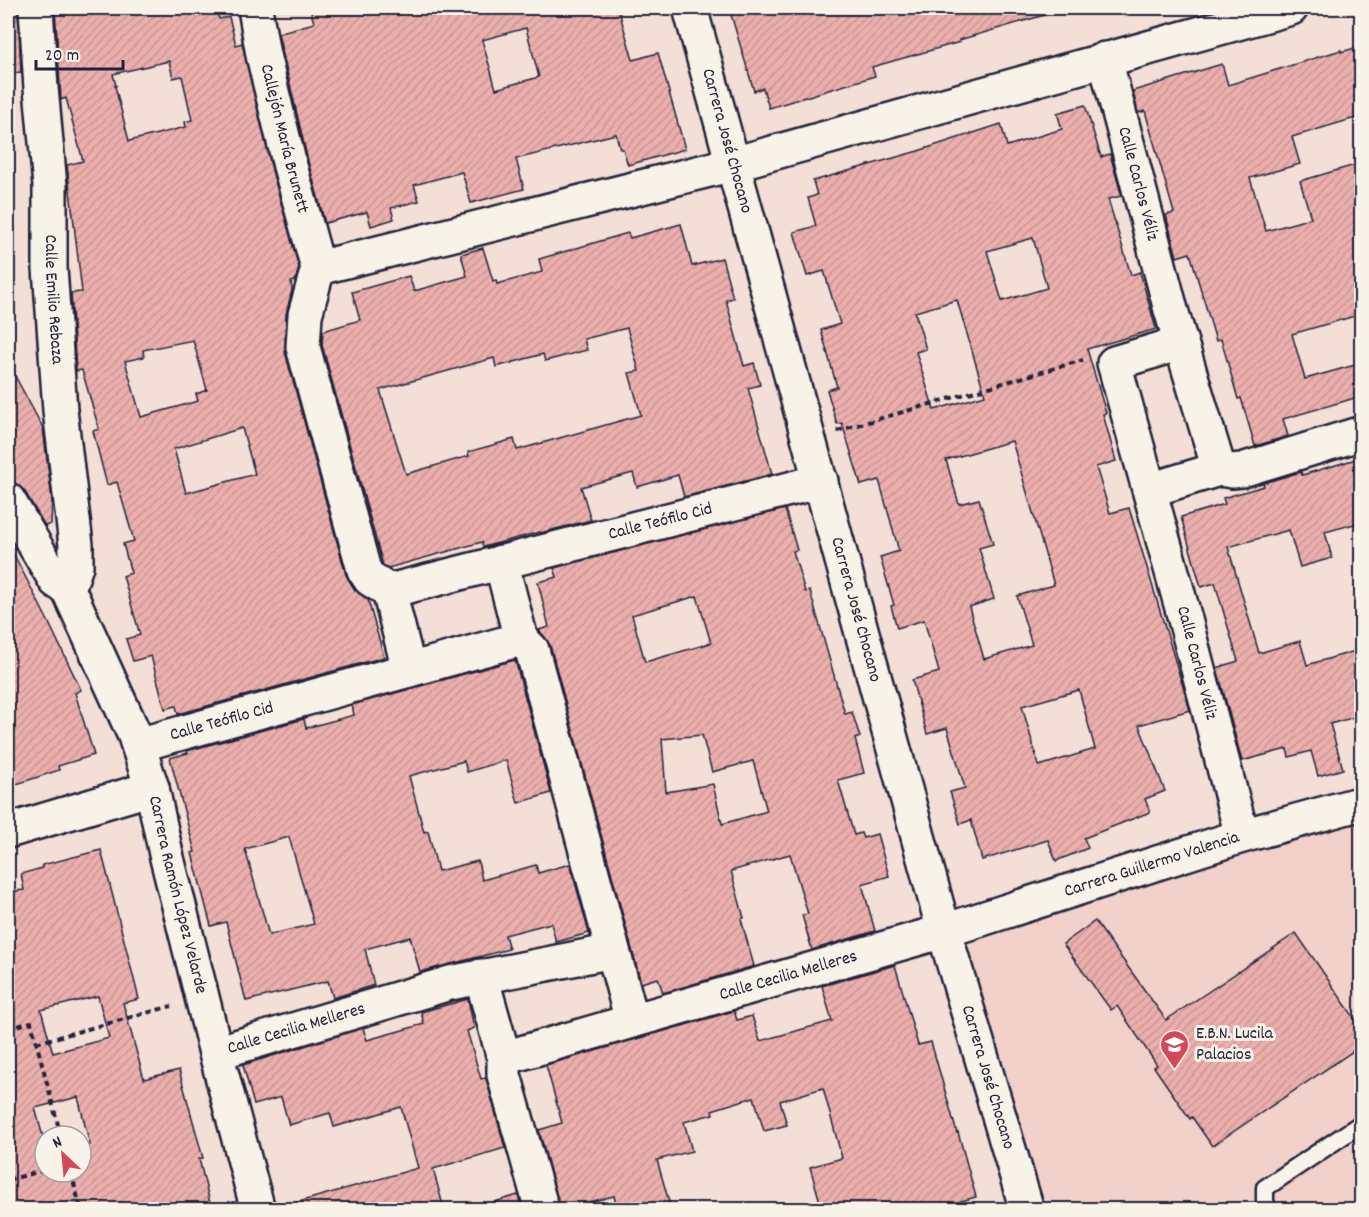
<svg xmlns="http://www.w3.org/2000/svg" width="1369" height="1217" font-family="Dekko,sans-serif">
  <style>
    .built { fill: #f1d1ca }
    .building { fill: url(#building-hatch); stroke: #22223b; stroke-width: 1.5; fill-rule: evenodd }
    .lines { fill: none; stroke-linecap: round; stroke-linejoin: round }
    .lane-casing { stroke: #22223b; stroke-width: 21 }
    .street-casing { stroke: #22223b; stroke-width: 38 }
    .path { stroke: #22223b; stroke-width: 4; stroke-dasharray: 6 4.5; stroke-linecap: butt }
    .lane { stroke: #f7f3e8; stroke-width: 16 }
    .street { stroke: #f7f3e8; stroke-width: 33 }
    .labels { text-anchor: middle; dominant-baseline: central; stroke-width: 6; stroke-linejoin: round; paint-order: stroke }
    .street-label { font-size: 18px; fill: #22223b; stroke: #f7f3e8 }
    .poi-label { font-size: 18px; fill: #22223b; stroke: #f7f3e8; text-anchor: start }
  </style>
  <defs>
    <pattern id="building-hatch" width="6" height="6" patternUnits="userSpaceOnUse" patternTransform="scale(1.5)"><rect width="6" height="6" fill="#ebafad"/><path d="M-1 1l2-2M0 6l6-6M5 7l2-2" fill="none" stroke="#c99696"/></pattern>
  </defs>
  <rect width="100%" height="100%" fill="#f3dfd6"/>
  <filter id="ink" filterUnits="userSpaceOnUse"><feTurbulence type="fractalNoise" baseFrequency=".0167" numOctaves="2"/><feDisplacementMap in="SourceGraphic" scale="12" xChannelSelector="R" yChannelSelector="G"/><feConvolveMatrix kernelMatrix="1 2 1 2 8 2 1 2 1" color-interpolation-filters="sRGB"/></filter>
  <g filter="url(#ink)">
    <path class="built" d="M 1361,803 L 1361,1209 L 1028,1209 L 945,918 Z"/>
    <path class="building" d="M 8,8 L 18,8 L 21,72 L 8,74 Z
      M 55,8 L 216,8 L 219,19 L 229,17 L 236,45 L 242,43 L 272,170 L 299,268 L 295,281 L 291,282 L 292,290 L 286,314 L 285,352 L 346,575 L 355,590 L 368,600 L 384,657 L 178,714 L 176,706 L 165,709 L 151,656 L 133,661 L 126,639 L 140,635 L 123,576 L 131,573 L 123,544 L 134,541 L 117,482 L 107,485 L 93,431 L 99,429 L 82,370 L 76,371 L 71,293 L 82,292 L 67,165 L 83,161 L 66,98 L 61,100 ZM 169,61 L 173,78 L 182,76 L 192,120 L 185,122 L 186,127 L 129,141 L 115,86 L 116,86 L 113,74 ZM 193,340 L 207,390 L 196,394 L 198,401 L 141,417 L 125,361 L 144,357 L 143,350 ZM 242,428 L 255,474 L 186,493 L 174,449 Z
      M 310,8 L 618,8 L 633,60 L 658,53 L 685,149 L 628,165 L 623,149 L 620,149 L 616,134 L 516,159 L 524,189 L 471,203 L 462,172 L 414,185 L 419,201 L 391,208 L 394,219 L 371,226 L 367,212 L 325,223 L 308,161 L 278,33 L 314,23 ZM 526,28 L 539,77 L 496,89 L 482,40 Z
      M 729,8 L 1047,8 L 1048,14 L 959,40 L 960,42 L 872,67 L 875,76 L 769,108 L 763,88 L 754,91 Z
      M 1362,46 L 1362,116 L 1292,137 L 1300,164 L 1250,178 L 1266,231 L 1311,218 L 1300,181 L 1362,163 L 1362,314 L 1292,334 L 1305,379 L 1362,363 L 1362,396 L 1283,419 L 1288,436 L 1255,446 L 1241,398 L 1238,399 L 1221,339 L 1216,341 L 1190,253 L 1177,257 L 1166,215 L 1174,213 L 1145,111 L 1138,113 L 1133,91 L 1222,64 L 1228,85 L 1341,50 L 1341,52 Z
      M 1085,105 L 1101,157 L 1110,154 L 1120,190 L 1122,196 L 1108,199 L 1131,275 L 1140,272 L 1156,329 L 1087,349 L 1106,413 L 1103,414 L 1116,461 L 1096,467 L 1110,513 L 1129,508 L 1190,710 L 1139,725 L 1165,791 L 1145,799 L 1150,812 L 1084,838 L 1088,848 L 1056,861 L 1048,840 L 982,860 L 971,820 L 960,824 L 950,792 L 965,788 L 947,728 L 927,734 L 912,680 L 939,672 L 924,620 L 897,628 L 891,606 L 894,605 L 880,557 L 899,551 L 879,480 L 861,485 L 842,423 L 837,424 L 827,390 L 837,387 L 821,330 L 840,324 L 824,271 L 807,276 L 794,232 L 816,226 L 808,198 L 817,195 L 813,181 L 918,151 L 1001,124 L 1007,146 L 1062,129 L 1057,113 ZM 1033,238 L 1047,288 L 1002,301 L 987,251 ZM 957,300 L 985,395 L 934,410 L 916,352 L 926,349 L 915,312 ZM 1012,441 L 1054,585 L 1017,596 L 1032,645 L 984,659 L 969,607 L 994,599 L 979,548 L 993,544 L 979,499 L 959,504 L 946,460 ZM 1079,690 L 1095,749 L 1039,766 L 1022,706 Z
      M 681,224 L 692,266 L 722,258 L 733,298 L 726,300 L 744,366 L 754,363 L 760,385 L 748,388 L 772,474 L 684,497 L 678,475 L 637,487 L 633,473 L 581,487 L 591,520 L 540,533 L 540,532 L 483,547 L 482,542 L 388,568 L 383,565 L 322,345 L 323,331 L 360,320 L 352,292 L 409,276 L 414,291 L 467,276 L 461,254 L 483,248 L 493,281 L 496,280 L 497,284 L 542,272 L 539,259 L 628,233 L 630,238 ZM 627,328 L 639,371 L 629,373 L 641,415 L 517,450 L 514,439 L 468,452 L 469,456 L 406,474 L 380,390 L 494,358 L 496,367 L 543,354 L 545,361 L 587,350 L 584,339 Z
      M 8,363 L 43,428 L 52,500 L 51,524 L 45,526 L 24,490 L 8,479 Z
      M 1356,459 L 1362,476 L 1362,522 L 1325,532 L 1332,558 L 1300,567 L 1289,530 L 1228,547 L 1259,653 L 1300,641 L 1307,665 L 1362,649 L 1362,715 L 1330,724 L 1343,769 L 1318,776 L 1311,751 L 1289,757 L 1287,749 L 1242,761 L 1217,668 L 1238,661 L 1215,583 L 1201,587 L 1181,517 L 1225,504 L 1223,498 L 1264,486 L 1263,483 L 1301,472 L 1302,475 Z
      M 785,509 L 797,550 L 793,551 L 805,592 L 810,591 L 845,714 L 852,712 L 860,737 L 855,739 L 864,773 L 838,780 L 854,835 L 861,833 L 863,838 L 877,834 L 889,876 L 862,884 L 875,931 L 812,950 L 802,915 L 808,914 L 790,854 L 731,871 L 744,918 L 741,919 L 754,966 L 663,993 L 658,978 L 641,983 L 550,645 L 539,630 L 549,627 L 538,582 L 557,577 L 554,568 ZM 697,596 L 711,643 L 645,662 L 632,615 ZM 702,735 L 712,772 L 753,761 L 767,811 L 722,824 L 713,784 L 666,792 L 662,739 Z
      M 8,543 L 48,621 L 81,690 L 75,693 L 94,755 L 58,766 L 59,770 L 8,787 Z
      M 515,660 L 551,793 L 518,803 L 506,760 L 467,772 L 464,761 L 409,776 L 424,832 L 428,831 L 438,871 L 478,861 L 482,880 L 536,865 L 538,873 L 570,864 L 589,933 L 556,942 L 551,923 L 505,935 L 509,949 L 420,972 L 410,937 L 365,949 L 374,985 L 333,998 L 328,981 L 246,1001 L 226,922 L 211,926 L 192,853 L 195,852 L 170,758 L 188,753 L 187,751 L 304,719 L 306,728 L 354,715 L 352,705 ZM 289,837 L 314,924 L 269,935 L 245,849 Z
      M 101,850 L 139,999 L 123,1003 L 144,1079 L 179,1070 L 203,1158 L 199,1159 L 210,1203 L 206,1204 L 207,1209 L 8,1209 L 8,892 L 24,890 L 21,874 L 42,868 L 42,865 ZM 98,996 L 109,1038 L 53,1053 L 41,1010 ZM 78,1097 L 90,1145 L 81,1148 L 81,1172 L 45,1172 L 45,1144 L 35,1108 Z
      M 1095,921 L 1166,1020 L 1296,933 L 1362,1029 L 1362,1045 L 1212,1146 L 1192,1117 L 1190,1119 L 1154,1067 L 1157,1065 L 1117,1006 L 1111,1010 L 1063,944 Z
      M 895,965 L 918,1045 L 931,1042 L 957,1133 L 958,1132 L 976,1197 L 961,1201 L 964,1209 L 822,1209 L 810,1167 L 842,1158 L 823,1088 L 780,1101 L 787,1125 L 764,1131 L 754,1097 L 712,1110 L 713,1114 L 684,1122 L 692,1151 L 657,1160 L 671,1209 L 617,1208 L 614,1196 L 560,1209 L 539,1130 L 562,1123 L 546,1065 L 734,1011 L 737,1020 L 752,1016 L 760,1041 L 832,1021 L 822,986 Z
      M 468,999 L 474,1028 L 467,1031 L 481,1079 L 486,1078 L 505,1148 L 433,1169 L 444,1209 L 296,1209 L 295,1203 L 418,1168 L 401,1107 L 334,1127 L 330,1113 L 289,1125 L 281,1097 L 254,1105 L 243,1065 L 363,1028 L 367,1040 L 424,1024 L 421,1012 Z
      M 518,1195 L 522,1209 L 492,1209 L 491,1203 Z"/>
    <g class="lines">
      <defs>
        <path id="lane" d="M 1268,1210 L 1265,1201 L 1265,1188 L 1362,1123"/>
        <g id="street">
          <path id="s1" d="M 36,8 L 41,88 L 50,186 L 50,268 L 60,410 L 76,545 L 76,566 L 68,589"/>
          <path id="s2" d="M 255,8 L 263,55 L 290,166 L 318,268"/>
          <path id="s3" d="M 690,8 L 944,931 L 1027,1210"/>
          <path id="s4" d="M 1105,59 L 1171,310 L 1219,469"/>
          <path d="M 318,268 L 733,164 L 1291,8"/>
          <path d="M 318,268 L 305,315 L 303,347 L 364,570 L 370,579 L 389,591"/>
          <path id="s5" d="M 1181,343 L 1114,363 L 1182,608 L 1242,836"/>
          <path d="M 1150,490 L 1219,469 L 1232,471 L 1242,470 L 1362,433"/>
          <path d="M 8,500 L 56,581 L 68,589"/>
          <path d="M 501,562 L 521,639"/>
          <path id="s6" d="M 68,589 L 135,736 L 152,788 L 166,854 L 216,1053 L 258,1210"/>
          <path id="s7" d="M 389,591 L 821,481"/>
          <path d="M 389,591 L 409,670"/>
          <path d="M 521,639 L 532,650 L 632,1021"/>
          <path id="s8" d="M 138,745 L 521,639"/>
          <path d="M 8,831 L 152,788"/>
          <path d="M 481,976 L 504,1058 L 504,1075 L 542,1210"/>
          <path id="s9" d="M 216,1053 L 450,983 L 613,951"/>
          <path id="s10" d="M 504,1058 L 944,931 L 1242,836 L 1362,803"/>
        </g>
      </defs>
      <use href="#lane" class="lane-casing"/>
      <use href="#street" class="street-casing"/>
      <path class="path" d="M 837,431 L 1083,360
        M 8,1029 L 31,1022 L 61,1136
        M 36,1043 L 172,1006
        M 71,1172 L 81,1210
        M 8,1180 L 45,1170"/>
      <use href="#lane" class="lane"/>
      <use href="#street" class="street"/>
    </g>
  </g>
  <defs>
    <symbol id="school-pin" viewBox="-11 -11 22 30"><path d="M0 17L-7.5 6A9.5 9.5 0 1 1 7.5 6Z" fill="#d1495b" stroke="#f7f3e8"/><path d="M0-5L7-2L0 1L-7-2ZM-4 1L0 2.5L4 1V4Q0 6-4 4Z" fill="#fff"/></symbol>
  </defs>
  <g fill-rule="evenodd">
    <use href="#school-pin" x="1158" y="1028" width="33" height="45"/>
  </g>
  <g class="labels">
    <g class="street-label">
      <text stroke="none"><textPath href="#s2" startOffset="134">Callejón María Brunett</textPath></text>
      <text stroke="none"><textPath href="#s3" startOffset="138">Carrera José Chocano</textPath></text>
      <text stroke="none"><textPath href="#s4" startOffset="129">Calle Carlos Véliz</textPath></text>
      <text stroke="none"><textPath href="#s1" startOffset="292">Calle Emilio Rebaza</textPath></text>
      <text stroke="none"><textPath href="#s7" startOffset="280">Calle Teófilo Cid</textPath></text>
      <text stroke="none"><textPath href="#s3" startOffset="624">Carrera José Chocano</textPath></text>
      <text stroke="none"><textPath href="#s5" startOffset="381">Calle Carlos Véliz</textPath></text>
      <text stroke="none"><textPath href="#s8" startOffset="87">Calle Teófilo Cid</textPath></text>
      <text stroke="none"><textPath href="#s10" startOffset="676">Carrera Guillermo Valencia</textPath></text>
      <text stroke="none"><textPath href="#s6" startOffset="326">Carrera Ramón López Velarde</textPath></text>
      <text stroke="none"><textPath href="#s10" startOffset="296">Calle Cecilia Melleres</textPath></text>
      <text stroke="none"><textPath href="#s9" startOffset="84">Calle Cecilia Melleres</textPath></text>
      <text stroke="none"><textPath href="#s3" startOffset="1110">Carrera José Chocano</textPath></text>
    </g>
    <g class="poi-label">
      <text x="1196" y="1034">E.B.N. Lucila<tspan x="1196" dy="21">Palacios</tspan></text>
    </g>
  </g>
  <rect width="1369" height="1217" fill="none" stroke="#f7f3e8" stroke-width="30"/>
  <rect x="15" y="15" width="1339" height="1187" fill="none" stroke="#22223b" stroke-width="2" filter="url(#ink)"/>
  <g transform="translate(63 1154) rotate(334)"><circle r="28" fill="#f7f3e8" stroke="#a29fa3" stroke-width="1.5"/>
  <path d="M0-4.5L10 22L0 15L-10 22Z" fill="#d1495b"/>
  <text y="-9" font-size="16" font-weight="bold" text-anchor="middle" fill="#22223b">N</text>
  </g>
  <path d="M36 60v9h87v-9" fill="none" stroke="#22223b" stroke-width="3"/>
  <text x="45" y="60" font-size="18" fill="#22223b" stroke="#f7f3e8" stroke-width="4.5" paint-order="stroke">20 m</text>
</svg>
